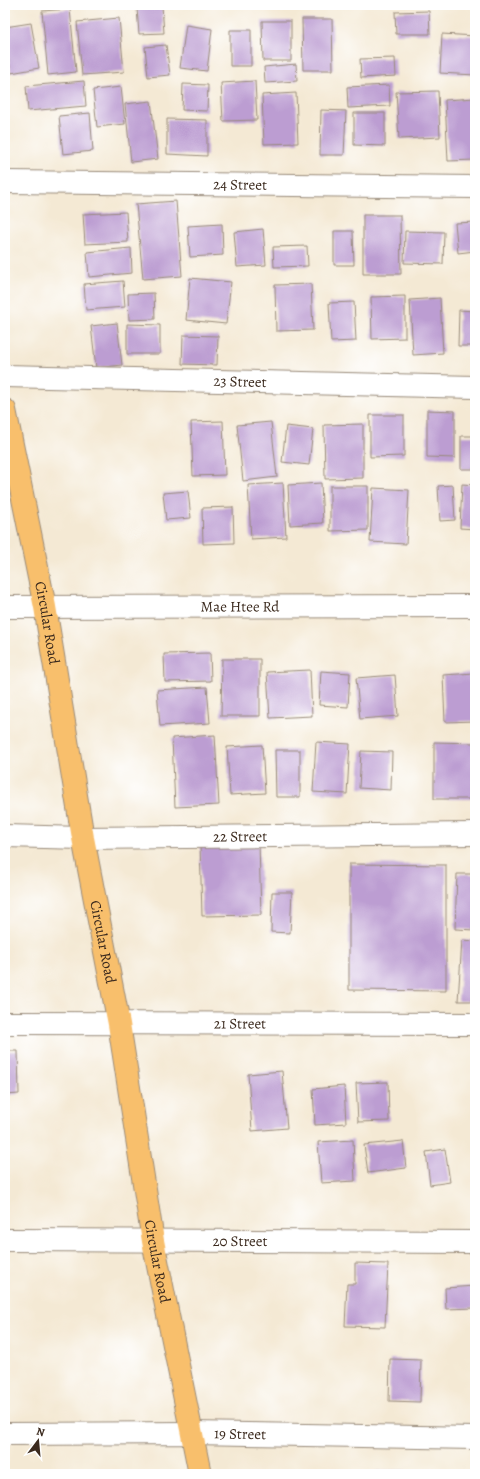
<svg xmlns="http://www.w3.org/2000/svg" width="480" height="1479" font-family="Alegreya,serif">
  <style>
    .building { fill: #bc9dd2 }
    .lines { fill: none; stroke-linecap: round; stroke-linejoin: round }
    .minor-casing { stroke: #988a79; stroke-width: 24 }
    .tertiary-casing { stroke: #988a79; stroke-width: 24 }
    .primary-casing { stroke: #988a79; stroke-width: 24 }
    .minor { stroke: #fff; stroke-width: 22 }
    .tertiary { stroke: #fff; stroke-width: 22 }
    .primary { stroke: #f8bf6c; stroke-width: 22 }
    .labels { text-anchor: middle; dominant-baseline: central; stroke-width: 4; stroke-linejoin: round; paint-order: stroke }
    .street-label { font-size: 15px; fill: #3b2a1e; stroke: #fff }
  </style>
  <rect width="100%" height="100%" fill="#fff"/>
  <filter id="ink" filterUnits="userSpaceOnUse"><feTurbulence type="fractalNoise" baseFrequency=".025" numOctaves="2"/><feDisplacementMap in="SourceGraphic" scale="8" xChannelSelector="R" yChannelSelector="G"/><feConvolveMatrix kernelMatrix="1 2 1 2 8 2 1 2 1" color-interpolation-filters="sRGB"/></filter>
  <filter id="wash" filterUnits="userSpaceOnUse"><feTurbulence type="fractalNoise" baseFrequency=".012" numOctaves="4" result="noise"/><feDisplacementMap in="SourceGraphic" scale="16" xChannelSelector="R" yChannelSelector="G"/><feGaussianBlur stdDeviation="0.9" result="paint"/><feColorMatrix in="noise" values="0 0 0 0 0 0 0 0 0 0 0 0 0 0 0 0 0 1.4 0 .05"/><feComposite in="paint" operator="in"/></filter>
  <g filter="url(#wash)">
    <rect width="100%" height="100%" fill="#f4e9d4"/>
    <g id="blocks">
      <path class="building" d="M 162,6 L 164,33 L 139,34 L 137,8 Z
        M 70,9 L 76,72 L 48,75 L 42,11 Z
        M 429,11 L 430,34 L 396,34 L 395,12 Z
        M 119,18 L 124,72 L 82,75 L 77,22 Z
        M 302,19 L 332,19 L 333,70 L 303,70 Z
        M 262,21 L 291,21 L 291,61 L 263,61 Z
        M 31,23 L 39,68 L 11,73 L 5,39 L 5,27 Z
        M 186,25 L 212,29 L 207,71 L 180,68 Z
        M 230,30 L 251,30 L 251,66 L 230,66 Z
        M 442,34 L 475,36 L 475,75 L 440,73 Z
        M 166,45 L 170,75 L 148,77 L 145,47 Z
        M 395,58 L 396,76 L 361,78 L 360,59 Z
        M 296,64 L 297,81 L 265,83 L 264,67 Z
        M 84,81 L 86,106 L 28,111 L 26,86 Z
        M 255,81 L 257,120 L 223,121 L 221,83 Z
        M 183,84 L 208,85 L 207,111 L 182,110 Z
        M 389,85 L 390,106 L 348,108 L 347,87 Z
        M 121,87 L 125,124 L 97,127 L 93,90 Z
        M 438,91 L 440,137 L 399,139 L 396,92 Z
        M 296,93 L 298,143 L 264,144 L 262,95 Z
        M 475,98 L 475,160 L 448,161 L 445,100 Z
        M 151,101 L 158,159 L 131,162 L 125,104 Z
        M 321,110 L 346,111 L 344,155 L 320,155 Z
        M 90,113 L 93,151 L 63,154 L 59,116 Z
        M 354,113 L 385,113 L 385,146 L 354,145 Z
        M 167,119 L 207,120 L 207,156 L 167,154 Z
        M 176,201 L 182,276 L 143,279 L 136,204 Z
        M 126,212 L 128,242 L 85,244 L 83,214 Z
        M 363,215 L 400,215 L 401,274 L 363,274 Z
        M 475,222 L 475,251 L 458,253 L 455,223 Z
        M 222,224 L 223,255 L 190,257 L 188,226 Z
        M 263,229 L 266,265 L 237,267 L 234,232 Z
        M 334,231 L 353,231 L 354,265 L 334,265 Z
        M 405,231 L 444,232 L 443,264 L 404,263 Z
        M 307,246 L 308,266 L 274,267 L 273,247 Z
        M 131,248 L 132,273 L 89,277 L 87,252 Z
        M 190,278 L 231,282 L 226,324 L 186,320 Z
        M 123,281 L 125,307 L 86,310 L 84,284 Z
        M 311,284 L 313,330 L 276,331 L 275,285 Z
        M 154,293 L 155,319 L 129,320 L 128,294 Z
        M 405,296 L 405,338 L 372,339 L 371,297 Z
        M 440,298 L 443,353 L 413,355 L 410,300 Z
        M 354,302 L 356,341 L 331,342 L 329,303 Z
        M 459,310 L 475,311 L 475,346 L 458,346 Z
        M 117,323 L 122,365 L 96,368 L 91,326 Z
        M 127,324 L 160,325 L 160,354 L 127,354 Z
        M 183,335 L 218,336 L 217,365 L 182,364 Z
        M 427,410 L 455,411 L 455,458 L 427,457 Z
        M 370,415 L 404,415 L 404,456 L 370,457 Z
        M 223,421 L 225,475 L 193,476 L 191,422 Z
        M 271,422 L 277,477 L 243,481 L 237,425 Z
        M 363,424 L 363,478 L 325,479 L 324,425 Z
        M 286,426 L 313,429 L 309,465 L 282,462 Z
        M 461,436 L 475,436 L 475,469 L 461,469 Z
        M 283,483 L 286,537 L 251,539 L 248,485 Z
        M 321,483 L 323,523 L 290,525 L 288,485 Z
        M 462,484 L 475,485 L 475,529 L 460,528 Z
        M 453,485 L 455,520 L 440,521 L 438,486 Z
        M 330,486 L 368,486 L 368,530 L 330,531 Z
        M 373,488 L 409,490 L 406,544 L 370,542 Z
        M 188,491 L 191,518 L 166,520 L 163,493 Z
        M 233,507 L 234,543 L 203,544 L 202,508 Z
        M 210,653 L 211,681 L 165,682 L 164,654 Z
        M 222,659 L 260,659 L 260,716 L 221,716 Z
        M 310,670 L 312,716 L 270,718 L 267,672 Z
        M 321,671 L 350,673 L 348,707 L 319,705 Z
        M 475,673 L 475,721 L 445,722 L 443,675 Z
        M 395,675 L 398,716 L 360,719 L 356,678 Z
        M 207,687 L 210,723 L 160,726 L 157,690 Z
        M 215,735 L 219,805 L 175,807 L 172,738 Z
        M 316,742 L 350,744 L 347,794 L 313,792 Z
        M 434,742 L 475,743 L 475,799 L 434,799 Z
        M 262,745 L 265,793 L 230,795 L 227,747 Z
        M 275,750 L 300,750 L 300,797 L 276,797 Z
        M 361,751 L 392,752 L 391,790 L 359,788 Z
        M 259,843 L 261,915 L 202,916 L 200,844 Z
        M 349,864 L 446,865 L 446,991 L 349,990 Z
        M 457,874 L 475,874 L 475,930 L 455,929 Z
        M 272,892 L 292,892 L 290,933 L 271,932 Z
        M 462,940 L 475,941 L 475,1001 L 458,1001 Z
        M 5,1051 L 18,1051 L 19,1094 L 5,1095 Z
        M 282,1071 L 287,1128 L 252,1131 L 248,1074 Z
        M 388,1082 L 389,1121 L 358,1122 L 356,1083 Z
        M 344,1086 L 346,1123 L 315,1125 L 313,1089 Z
        M 353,1140 L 355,1181 L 321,1183 L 318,1142 Z
        M 403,1141 L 406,1168 L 368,1173 L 364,1145 Z
        M 445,1149 L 450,1182 L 430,1185 L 426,1152 Z
        M 355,1263 L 388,1264 L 385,1327 L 345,1326 L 347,1284 L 355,1284 Z
        M 475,1286 L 475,1308 L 446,1309 L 445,1288 Z
        M 390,1359 L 421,1360 L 420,1402 L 389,1401 Z
        M 406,1470 L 406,1474 L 377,1474 L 376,1471 Z"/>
    </g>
  </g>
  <g filter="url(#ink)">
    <use href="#blocks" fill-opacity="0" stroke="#988a79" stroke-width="1"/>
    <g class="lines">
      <defs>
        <g id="minor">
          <path id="s1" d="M 5,182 L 475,187"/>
          <path id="s2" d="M 5,376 L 475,387"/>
          <path id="s3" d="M 5,836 L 83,838 L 475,834"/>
          <path id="s4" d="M 5,1023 L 475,1024"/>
          <path id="s5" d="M 5,1240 L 475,1242"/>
          <path id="s6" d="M 5,1434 L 193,1433 L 475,1438"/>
        </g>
        <g id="tertiary">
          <path id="s7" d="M 5,607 L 475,606"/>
        </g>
        <g id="primary">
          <path id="s8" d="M 5,410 L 45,607 L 83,838 L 119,1024 L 153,1241 L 200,1474"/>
        </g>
      </defs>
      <use href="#minor" class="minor-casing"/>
      <use href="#tertiary" class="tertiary-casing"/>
      <use href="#primary" class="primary-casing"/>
      <use href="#minor" class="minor"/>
      <use href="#tertiary" class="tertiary"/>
      <use href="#primary" class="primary"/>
    </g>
  </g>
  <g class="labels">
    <g class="street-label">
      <text stroke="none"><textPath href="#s1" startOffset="235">24 Street</textPath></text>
      <text stroke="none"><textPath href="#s2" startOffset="235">23 Street</textPath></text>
      <text stroke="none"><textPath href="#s7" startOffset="235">Mae Htee Rd</textPath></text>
      <text stroke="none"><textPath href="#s8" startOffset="217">Circular Road</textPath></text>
      <text stroke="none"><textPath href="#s3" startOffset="235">22 Street</textPath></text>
      <text stroke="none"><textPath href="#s8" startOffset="541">Circular Road</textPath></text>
      <text stroke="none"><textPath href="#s4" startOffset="235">21 Street</textPath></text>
      <text stroke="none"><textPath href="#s5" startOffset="235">20 Street</textPath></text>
      <text stroke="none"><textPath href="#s8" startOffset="865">Circular Road</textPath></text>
      <text stroke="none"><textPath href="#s6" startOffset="235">19 Street</textPath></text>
    </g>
  </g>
  <rect width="480" height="1479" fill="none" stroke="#fff" stroke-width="20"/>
  <g transform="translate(38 1441) rotate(16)" stroke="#ffffff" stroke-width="3" paint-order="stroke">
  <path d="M0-3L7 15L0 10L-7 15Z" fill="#3b2a1e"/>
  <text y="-6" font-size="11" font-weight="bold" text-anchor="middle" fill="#3b2a1e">N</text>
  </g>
</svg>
